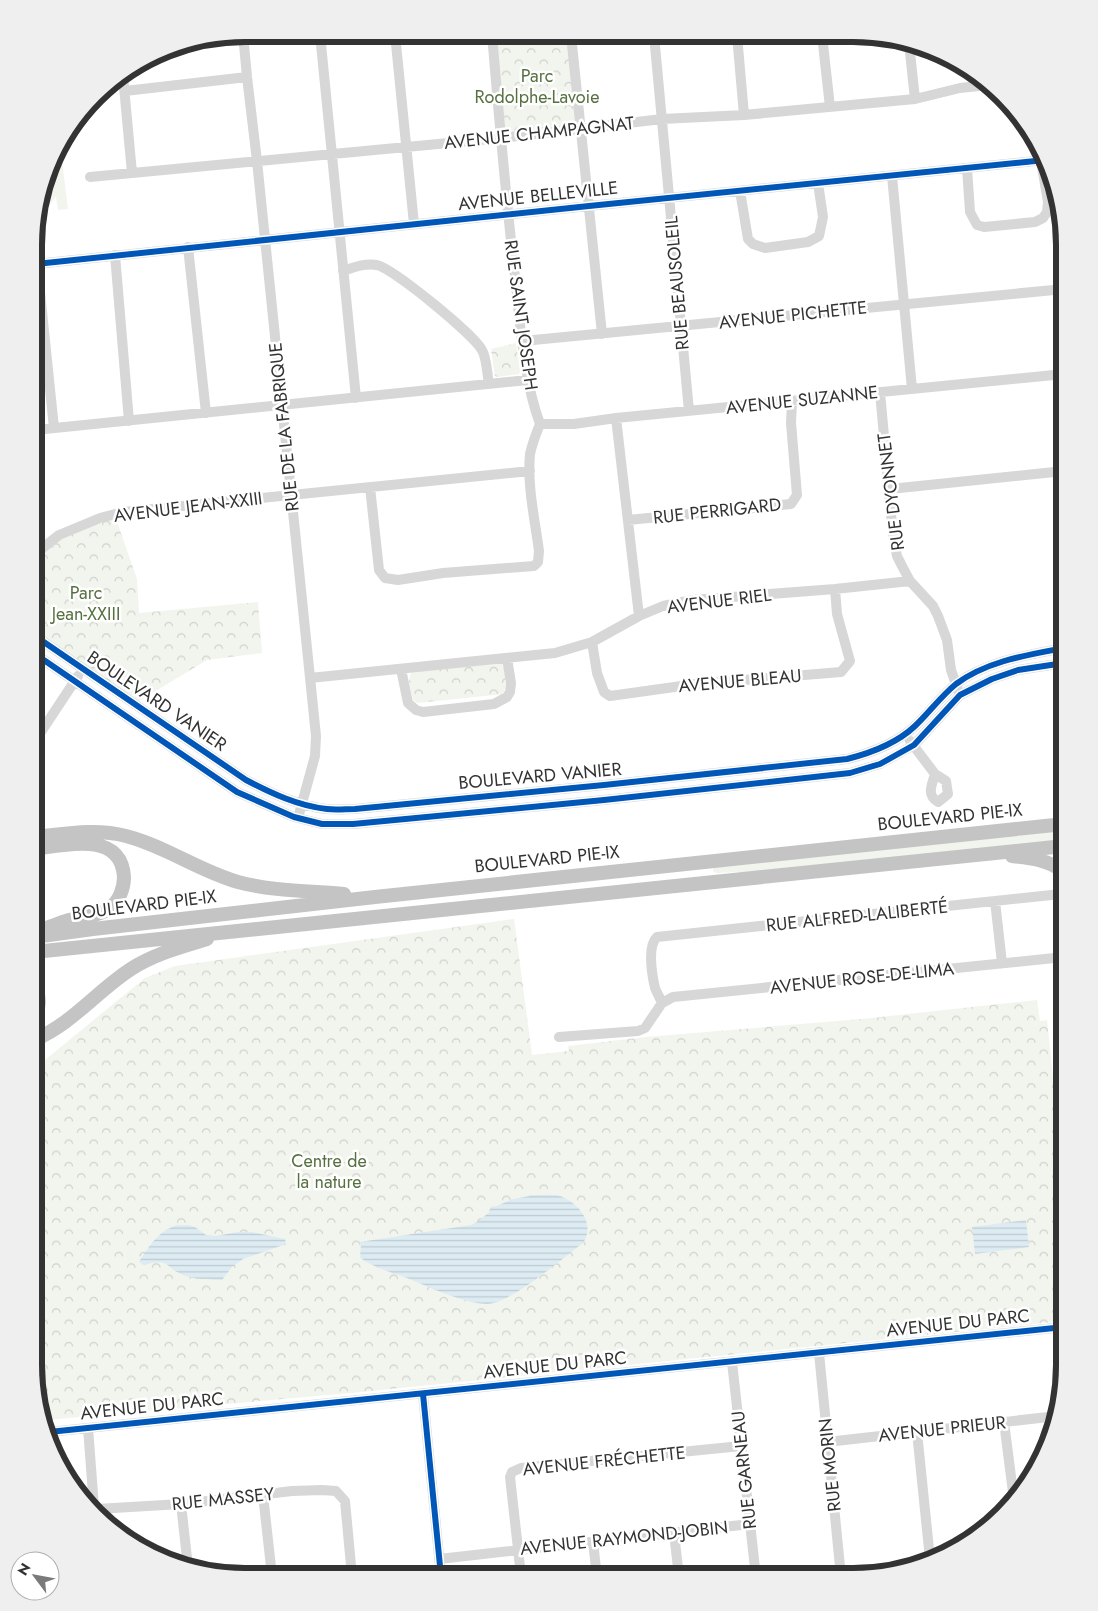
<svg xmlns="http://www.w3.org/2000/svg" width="1098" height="1611" font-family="Jost,sans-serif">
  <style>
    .grass { fill: #f1f5ed }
    .park { fill: url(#park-crowns) }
    .water { fill: url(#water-rules) }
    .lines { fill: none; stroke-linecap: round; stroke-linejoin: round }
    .minor { stroke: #d7d7d7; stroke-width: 10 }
    .highway { stroke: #c4c4c4; stroke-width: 14 }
    .cycleway-casing { stroke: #fff; stroke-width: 9 }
    .cycleway { stroke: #0057b8; stroke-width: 6 }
    .labels { text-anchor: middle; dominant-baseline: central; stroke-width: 5; stroke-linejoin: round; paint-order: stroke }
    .park-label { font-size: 18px; fill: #56703f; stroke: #fff }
    .street-label { font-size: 18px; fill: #333; stroke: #fff }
    .rim { fill: none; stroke: #333; stroke-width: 6 }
  </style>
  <defs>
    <pattern id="park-crowns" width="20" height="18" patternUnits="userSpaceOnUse" patternTransform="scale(1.25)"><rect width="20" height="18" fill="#f1f5ed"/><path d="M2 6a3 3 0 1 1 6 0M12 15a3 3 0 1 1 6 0" fill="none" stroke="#cfd2cc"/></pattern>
    <pattern id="water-rules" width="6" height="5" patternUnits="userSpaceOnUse" patternTransform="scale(1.25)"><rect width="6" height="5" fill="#ddebf3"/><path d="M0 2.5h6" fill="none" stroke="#becad1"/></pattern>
  </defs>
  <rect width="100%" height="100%" fill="#fff"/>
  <path class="grass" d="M 60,145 L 68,209 L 58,210 L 56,196 L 47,209 L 37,213 L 42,197 L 51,186 L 54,175 L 53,166 Z
    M 1064,830 L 1064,840 L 761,871 L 716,873 L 713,871 L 713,868 Z"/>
  <path class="park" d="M 572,39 L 581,128 L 501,138 L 493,45 Z
    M 516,343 L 520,371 L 519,374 L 498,377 L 495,376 L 491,349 Z
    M 115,516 L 137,579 L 139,613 L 258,602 L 262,653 L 207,660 L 139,701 L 35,634 L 35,556 L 60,536 Z
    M 501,661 C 506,669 507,686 503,694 L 418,703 L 413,700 L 409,682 L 411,672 Z
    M 514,919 L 532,1055 L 569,1051 L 568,1046 L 646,1037 L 862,1019 L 1037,1000 L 1040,1021 L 1047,1020 L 1058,1124 L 1064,1124 L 1064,1321 L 351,1393 L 46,1420 L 34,1366 L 34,1065 L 40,1064 L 145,978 L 175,966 Z"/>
  <path class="water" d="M 535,1195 C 543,1195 552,1194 560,1196 C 579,1203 596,1224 583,1243 C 563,1258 511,1303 488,1304 C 470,1305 430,1288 412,1280 C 400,1275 368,1266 360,1257 L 361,1245 L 360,1242 L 471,1225 L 477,1222 L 491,1211 L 491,1208 L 493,1206 L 494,1207 L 513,1199 Z
    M 1026,1220 L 1029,1247 L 975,1254 L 972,1227 Z
    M 178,1225 L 188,1225 L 195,1227 L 206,1235 L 216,1236 L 238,1232 L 252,1232 L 285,1239 L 286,1244 L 243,1259 L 232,1267 L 222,1280 C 210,1279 197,1280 186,1276 C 164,1269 172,1257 144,1265 L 139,1262 C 149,1246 159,1230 178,1225 Z"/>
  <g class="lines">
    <path class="minor" d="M 243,34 L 247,77 L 257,161 L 316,736 L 315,756 L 298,818
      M 320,34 L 356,398
      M 395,34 L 414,224
      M 571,35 L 602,334
      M 654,35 L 689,411
      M 737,35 L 744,115
      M 822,35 L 830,107
      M 909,43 L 915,99
      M 123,76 L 132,173
      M 125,91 L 247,77
      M 967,168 L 970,212 L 977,225 L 984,227 L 1035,222 L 1043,218 L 1047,212 L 1048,202 L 1041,161
      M 892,176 L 912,389
      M 90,177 L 501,138 L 662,119 L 744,115 L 915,99 L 960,88 L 988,85
      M 740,191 L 748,239 L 753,244 L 765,248 L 808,242 L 819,236 L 823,217 L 818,183
      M 188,247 L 206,413
      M 115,255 L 129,421
      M 37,263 L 54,428
      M 36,264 L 589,206 L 1045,160
      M 343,271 C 355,267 365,263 377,265 C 394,269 473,334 482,350 C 487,359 487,374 489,384
      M 523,341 L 1064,289
      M 880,392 L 893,536 L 897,556 L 902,566 L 910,581 L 933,606 L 938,616 L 947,640 L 951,670 L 958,690
      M 616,418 L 639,616
      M 540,424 L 574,424 L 616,418 L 1064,374
      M 35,430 L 528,380
      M 370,487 L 379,570 L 385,578 L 398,580 L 443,573 L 534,566 L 538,562 L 539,551 C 535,520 527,486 530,454 C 532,444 536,434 540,424 C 524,380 521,332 516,285 C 506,202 499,118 492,34
      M 890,489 L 1064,471
      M 628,520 L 791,504 L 797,495 L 791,423 L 792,401
      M 35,554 L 59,535 L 100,518 L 123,512 L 530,471
      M 35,636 L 246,780 C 271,793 298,806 327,809 C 336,810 346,809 355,809 L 604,785 L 847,759 C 871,753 897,743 915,726 C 929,713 941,696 956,684 C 987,661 1027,655 1064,648
      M 592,642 L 597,673 L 604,692 L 610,696 L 696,684 L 841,672 L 850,661 L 837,614 L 835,589
      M 35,654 L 237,792 L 294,817 L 322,824 L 353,824 L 604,800 L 850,773 L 880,764 L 914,745 L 960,695 L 992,679 L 1018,670 L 1064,663
      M 401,669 L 408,703 L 416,710 L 423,712 L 494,704 L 507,697 L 510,692 L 511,683 L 507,658
      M 310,678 L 555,653 L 592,642 L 639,616 L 663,606 L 692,600 L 835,589 L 910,581
      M 35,741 L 78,676
      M 910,741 L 935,774 L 946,781 L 948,794 L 938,802 C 926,795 932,785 935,774
      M 995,901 L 1002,963
      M 662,1003 C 660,998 657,993 655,988 C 652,975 647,946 657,937 L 1061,894
      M 662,1003 L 673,997 L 1064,957
      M 559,1037 L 638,1031 L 645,1028 L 662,1003
      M 819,1353 L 841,1577
      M 732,1362 L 756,1577
      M 423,1394 L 441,1576
      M 1004,1422 L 1014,1500
      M 88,1428 L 94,1507
      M 49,1432 L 1064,1327
      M 917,1432 L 930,1559
      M 827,1442 L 1057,1416
      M 263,1495 L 272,1576
      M 181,1504 L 188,1567
      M 97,1509 L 181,1504 L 292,1491 L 322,1490 L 336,1491 L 345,1501 L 352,1576
      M 674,1533 L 679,1577
      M 593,1542 L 597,1577
      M 439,1559 L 750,1524
      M 521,1576 L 510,1477 L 512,1472 L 521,1468 L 741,1446"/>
    <path class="highway" d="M 35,837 C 65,834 96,828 126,836 C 165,846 199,871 238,882 C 271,891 310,891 344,894
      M 35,849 C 64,845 121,830 124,877 C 124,889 119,901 110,908 C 99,916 82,917 69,920 C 59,923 50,927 40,930
      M 1012,856 C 1031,858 1049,860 1064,872
      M 34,937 L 93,929 L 375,897 L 1064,824
      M 34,952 L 1064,846
      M 34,1018 C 40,1007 41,997 34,986
      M 34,1040 C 72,1024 97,991 131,969 C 154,954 181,947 207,939"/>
    <defs>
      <path id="cycleway" d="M 36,264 L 589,206 L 1045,160
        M 35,636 L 246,780 C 271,793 298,806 327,809 C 336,810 346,809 355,809 L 604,785 L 847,759 C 871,753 897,743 915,726 C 929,713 941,696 956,684 C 987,661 1027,655 1064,648
        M 35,654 L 237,792 L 294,817 L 322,824 L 353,824 L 604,800 L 850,773 L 880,764 L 914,745 L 960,695 L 992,679 L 1018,670 L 1064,663
        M 423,1394 L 441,1576
        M 49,1432 L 1064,1327"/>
    </defs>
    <use href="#cycleway" class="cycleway-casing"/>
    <use href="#cycleway" class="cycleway"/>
  </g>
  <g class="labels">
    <g class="park-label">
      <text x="537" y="76">Parc<tspan x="537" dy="21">Rodolphe-Lavoie</tspan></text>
      <text x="86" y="593">Parc<tspan x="86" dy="21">Jean-XXIII</tspan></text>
      <text x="329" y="1161">Centre de<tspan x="329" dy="21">la nature</tspan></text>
    </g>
    <g class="street-label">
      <text transform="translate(539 133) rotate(-6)">AVENUE CHAMPAGNAT</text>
      <text transform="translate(538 196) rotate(-6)">AVENUE BELLEVILLE</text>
      <text transform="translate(677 283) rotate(-95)">RUE BEAUSOLEIL</text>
      <text transform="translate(521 315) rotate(82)">RUE SAINT JOSEPH</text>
      <text transform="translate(793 315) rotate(-6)">AVENUE PICHETTE</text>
      <text transform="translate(802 400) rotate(-6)">AVENUE SUZANNE</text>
      <text transform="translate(284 427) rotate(-96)">RUE DE LA FABRIQUE</text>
      <text transform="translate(891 492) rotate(-97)">RUE DYONNET</text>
      <text transform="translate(188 507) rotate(-7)">AVENUE JEAN-XXIII</text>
      <text transform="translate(717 511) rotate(-6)">RUE PERRIGARD</text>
      <text transform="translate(719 601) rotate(-7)">AVENUE RIEL</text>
      <text transform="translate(740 681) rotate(-5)">AVENUE BLEAU</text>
      <text transform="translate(157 701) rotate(34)">BOULEVARD VANIER</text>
      <text transform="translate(540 776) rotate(-5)">BOULEVARD VANIER</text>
      <text transform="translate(950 817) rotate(-6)">BOULEVARD PIE-IX</text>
      <text transform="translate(547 859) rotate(-6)">BOULEVARD PIE-IX</text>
      <text transform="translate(144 905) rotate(-7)">BOULEVARD PIE-IX</text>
      <text transform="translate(857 916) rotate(-6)">RUE ALFRED-LALIBERTÉ</text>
      <text transform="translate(862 978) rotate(-6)">AVENUE ROSE-DE-LIMA</text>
      <text transform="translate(958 1323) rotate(-6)">AVENUE DU PARC</text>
      <text transform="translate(555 1365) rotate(-6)">AVENUE DU PARC</text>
      <text transform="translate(152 1406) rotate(-6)">AVENUE DU PARC</text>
      <text transform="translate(942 1429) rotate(-6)">AVENUE PRIEUR</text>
      <text transform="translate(604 1461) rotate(-6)">AVENUE FRÉCHETTE</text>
      <text transform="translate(830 1465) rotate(-96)">RUE MORIN</text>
      <text transform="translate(744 1470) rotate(-96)">RUE GARNEAU</text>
      <text transform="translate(223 1499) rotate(-6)">RUE MASSEY</text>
      <text transform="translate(624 1538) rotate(-6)">AVENUE RAYMOND-JOBIN</text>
    </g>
  </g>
  <path d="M0 0H1098V1611H0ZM245 42H853A203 203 0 0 1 1056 245V1365A203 203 0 0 1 853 1568H245A203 203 0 0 1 42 1365V245A203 203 0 0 1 245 42Z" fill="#efefef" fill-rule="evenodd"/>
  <path class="rim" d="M245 42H853A203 203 0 0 1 1056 245V1365A203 203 0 0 1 853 1568H245A203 203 0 0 1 42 1365V245A203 203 0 0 1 245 42Z"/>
  <g transform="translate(35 1576) rotate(302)"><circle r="24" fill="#ffffff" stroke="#adadad"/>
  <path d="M0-4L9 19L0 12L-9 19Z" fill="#7a7a7a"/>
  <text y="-8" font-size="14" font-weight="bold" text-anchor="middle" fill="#333333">N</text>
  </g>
</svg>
